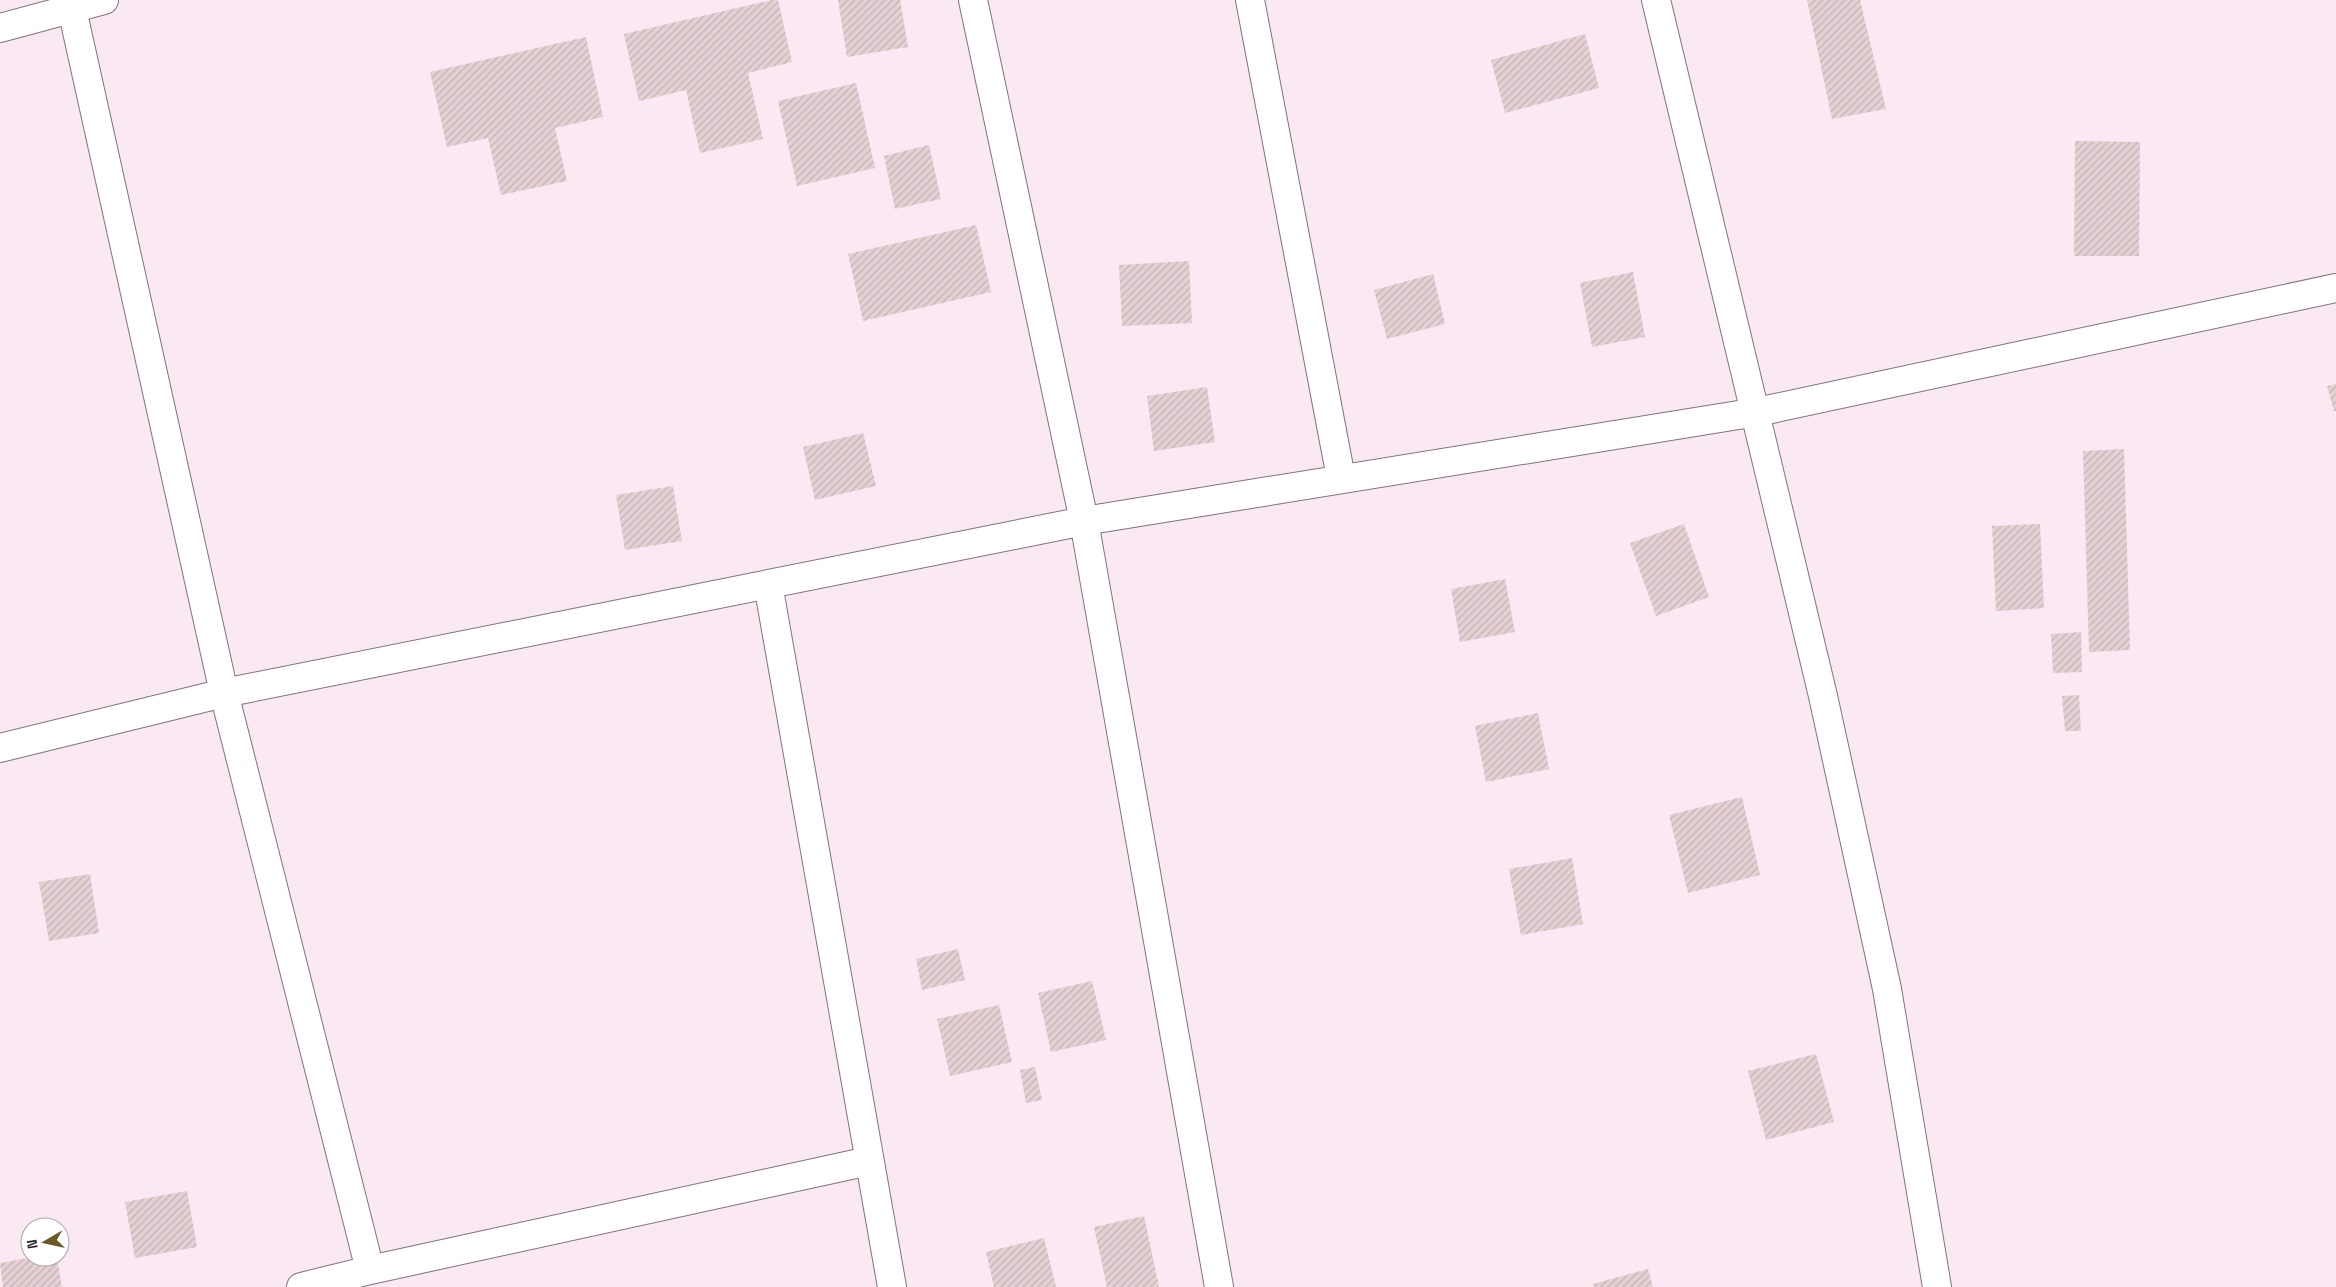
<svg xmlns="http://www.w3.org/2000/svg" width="2336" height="1287" font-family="'Space Grotesk',sans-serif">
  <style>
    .building { fill: url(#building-hatch) }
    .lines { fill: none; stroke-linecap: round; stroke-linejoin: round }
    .street-casing { stroke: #82727c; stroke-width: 30 }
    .street { stroke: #fff; stroke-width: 28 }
  </style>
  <defs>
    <pattern id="building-hatch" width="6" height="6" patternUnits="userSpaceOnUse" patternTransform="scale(1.25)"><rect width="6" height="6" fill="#e5d0d4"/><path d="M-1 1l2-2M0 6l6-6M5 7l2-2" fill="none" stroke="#c5b2b6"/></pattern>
  </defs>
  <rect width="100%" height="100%" fill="#fae8f3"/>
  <path class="building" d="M 772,0 L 778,0 L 792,62 L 748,73 L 763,139 L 700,153 L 686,90 L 639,101 L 624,34 Z
    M 838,0 L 900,0 L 908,47 L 847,57 Z
    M 1807,0 L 1860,0 L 1886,109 L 1832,119 Z
    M 1585,34 L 1599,88 L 1505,113 L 1491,60 Z
    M 586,37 L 603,117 L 555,128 L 567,181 L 501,195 L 488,138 L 447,147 L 430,72 Z
    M 856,83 L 875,168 L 797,186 L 778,101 Z
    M 2075,141 L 2140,142 L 2139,256 L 2074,256 Z
    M 929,145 L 941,199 L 895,209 L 884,156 Z
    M 976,225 L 991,292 L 863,321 L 848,254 Z
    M 1189,261 L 1192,323 L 1122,326 L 1119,265 Z
    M 1633,272 L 1645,337 L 1592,347 L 1580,283 Z
    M 1433,274 L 1445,324 L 1387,339 L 1374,290 Z
    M 2336,384 L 2336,411 L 2334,411 L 2327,386 Z
    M 1207,387 L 1215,442 L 1154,451 L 1147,396 Z
    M 863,433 L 876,486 L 815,500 L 803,447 Z
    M 2124,449 L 2130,650 L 2089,652 L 2083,451 Z
    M 673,486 L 682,541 L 625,550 L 616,495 Z
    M 1684,524 L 1709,597 L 1656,616 L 1630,543 Z
    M 2040,524 L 2044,608 L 1996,611 L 1992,526 Z
    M 1505,579 L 1515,632 L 1460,642 L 1451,589 Z
    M 2081,632 L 2082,672 L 2053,673 L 2051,634 Z
    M 2079,695 L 2081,731 L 2065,731 L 2062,696 Z
    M 1538,713 L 1549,769 L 1486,782 L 1475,726 Z
    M 1742,797 L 1760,875 L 1688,893 L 1669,815 Z
    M 1572,858 L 1583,924 L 1521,935 L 1509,869 Z
    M 90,874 L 99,933 L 49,941 L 39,882 Z
    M 958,949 L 965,980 L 922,990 L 916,959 Z
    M 1092,981 L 1106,1040 L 1051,1052 L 1038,993 Z
    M 999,1005 L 1012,1062 L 950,1076 L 937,1019 Z
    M 1816,1054 L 1834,1122 L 1766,1140 L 1748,1071 Z
    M 1035,1067 L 1042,1100 L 1026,1103 L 1020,1070 Z
    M 187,1191 L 197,1247 L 135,1258 L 125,1202 Z
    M 1144,1216 L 1159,1287 L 1107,1287 L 1094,1227 Z
    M 1044,1238 L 1056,1287 L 994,1287 L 986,1252 Z
    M 33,1257 L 57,1257 L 62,1287 L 3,1287 L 0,1263 Z
    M 1648,1269 L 1653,1287 L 1594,1287 L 1593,1284 Z"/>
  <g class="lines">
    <defs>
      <path id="street" d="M 70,0 L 224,693 L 370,1270
        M 973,0 L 1084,521 L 1219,1287
        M 1250,0 L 1341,478
        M 1656,0 L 1823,696 L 1887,989 L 1937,1287
        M 0,28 L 104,0
        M 768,584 L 892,1287
        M 0,748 L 224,693 L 1084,521 L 1757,412 L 2336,288
        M 301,1287 L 370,1270 L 869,1161"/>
    </defs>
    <use href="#street" class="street-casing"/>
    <use href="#street" class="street"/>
  </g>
  <g transform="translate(45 1242) rotate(261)"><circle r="24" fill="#ffffff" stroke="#aaa7a9"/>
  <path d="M0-4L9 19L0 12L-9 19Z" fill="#6b5a28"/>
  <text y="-8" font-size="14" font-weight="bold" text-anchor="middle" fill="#2a2428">N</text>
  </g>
</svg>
